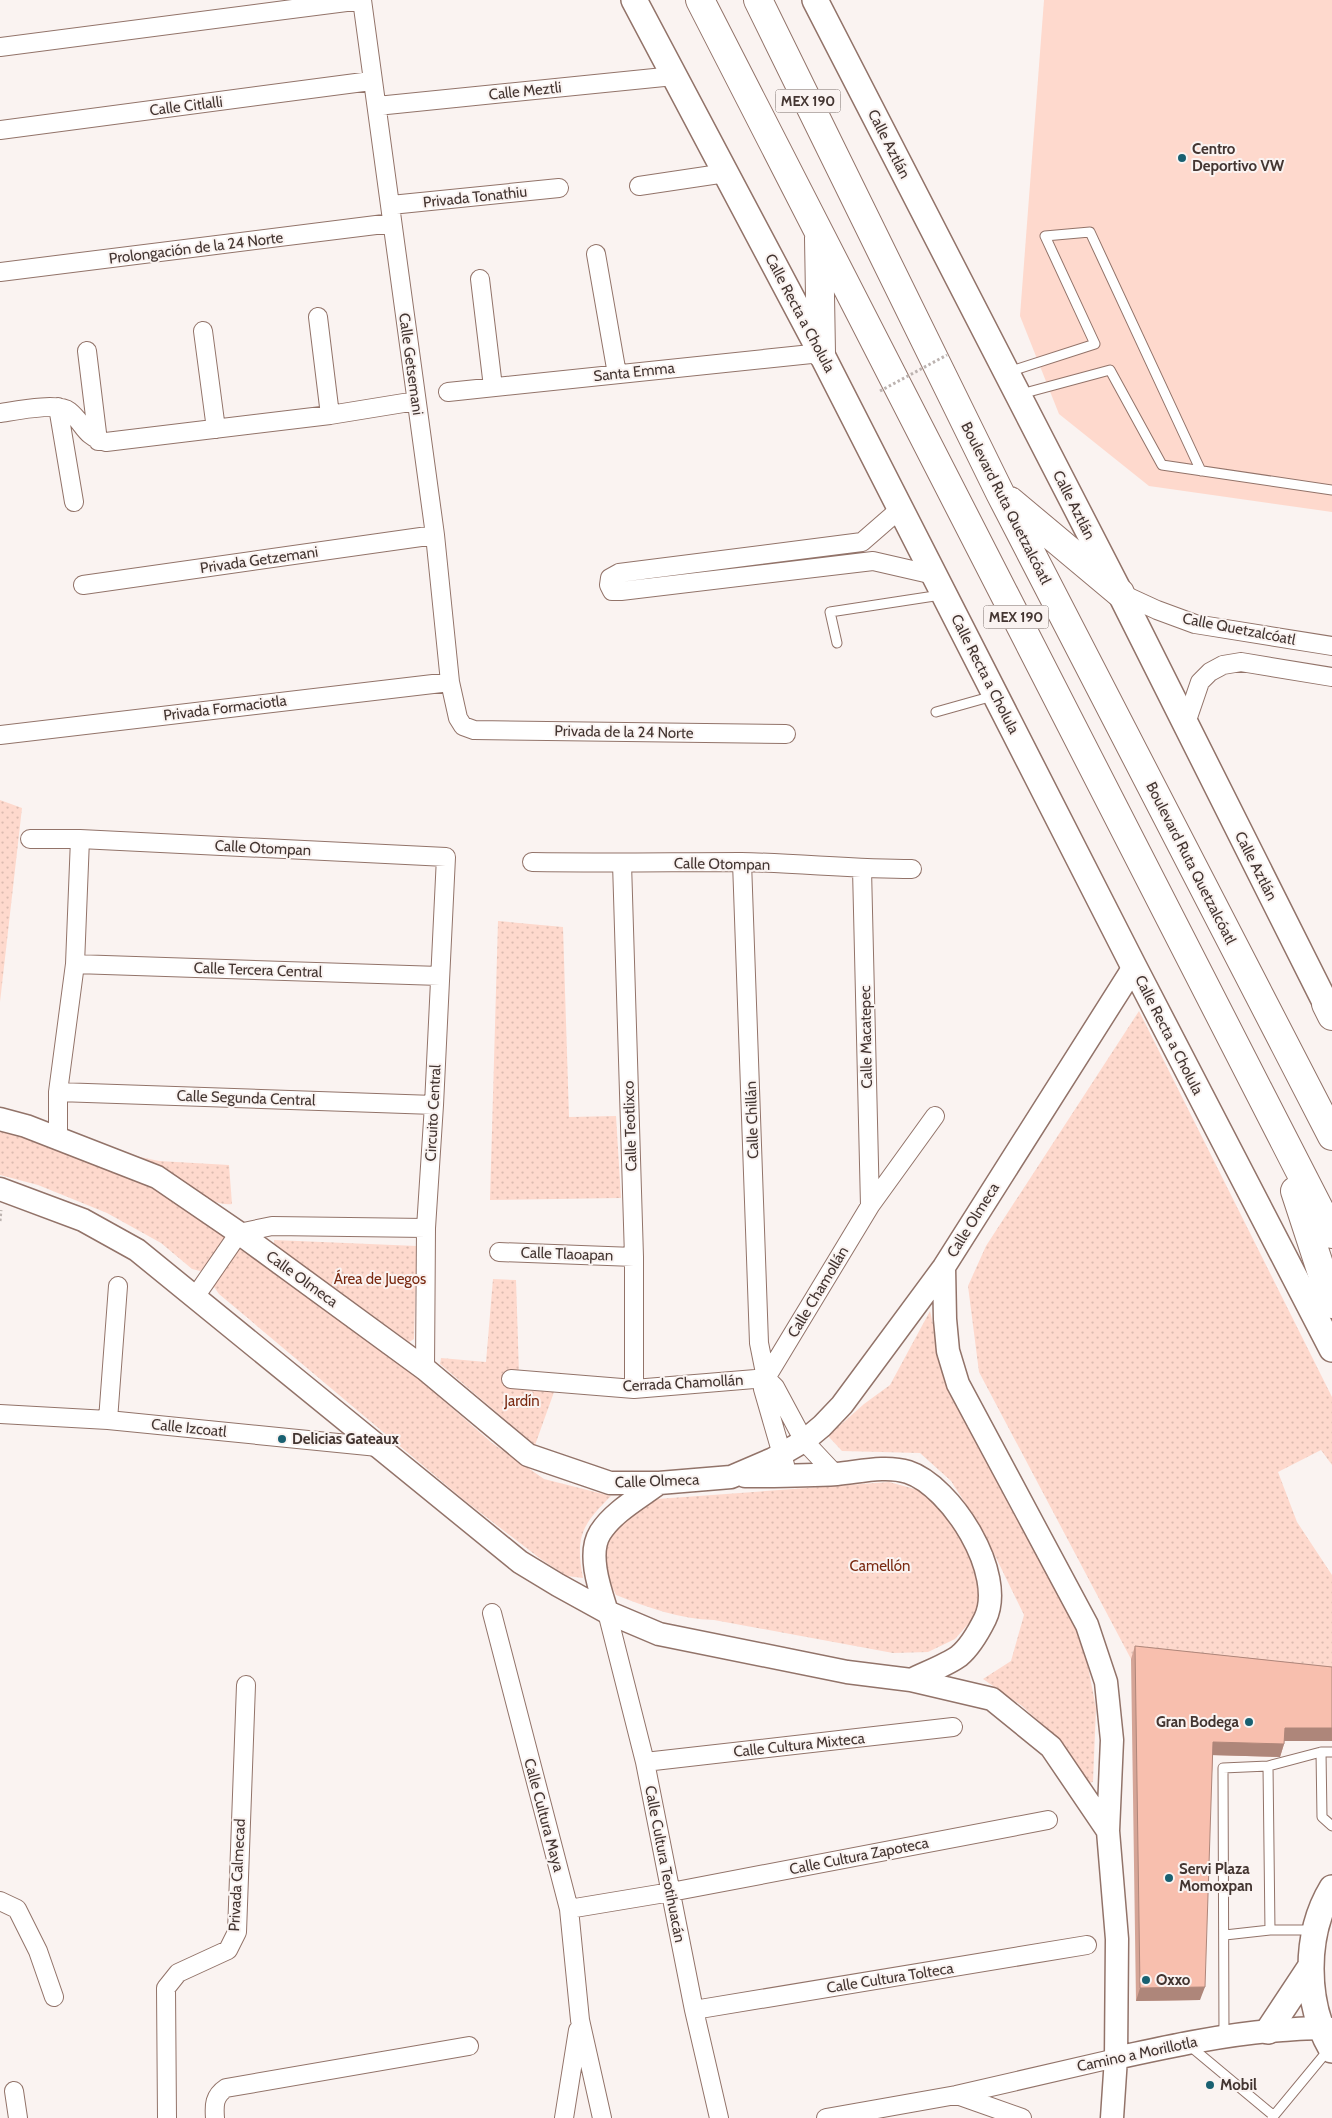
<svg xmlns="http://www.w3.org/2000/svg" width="1332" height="2118" font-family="Cabin,sans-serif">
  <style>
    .park { fill: url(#park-dots) }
    .pitch { fill: #fed9cd }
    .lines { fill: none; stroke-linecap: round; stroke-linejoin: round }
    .service-casing { stroke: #927369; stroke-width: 11 }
    .minor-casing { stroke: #927369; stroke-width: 20 }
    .tertiary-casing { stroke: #927369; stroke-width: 25 }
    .secondary-casing { stroke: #927369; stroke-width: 28 }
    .primary-casing { stroke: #927369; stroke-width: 30 }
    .path { stroke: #bcb3b0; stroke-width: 3; stroke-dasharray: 2.5 2.5; stroke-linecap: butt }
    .service { stroke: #fff; stroke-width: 9 }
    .minor { stroke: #fff; stroke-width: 18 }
    .tertiary { stroke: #fff; stroke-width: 22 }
    .secondary { stroke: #fff; stroke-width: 25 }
    .primary { stroke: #fff; stroke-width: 28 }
    .path-bridge { stroke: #bcb3b0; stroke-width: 3; stroke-dasharray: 2.5 2.5; stroke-linecap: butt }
    .wall { fill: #d5a496 }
    .shaded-wall { fill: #ae867a }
    .building { fill: #f8bfae; stroke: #ae867a }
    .poi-dot { fill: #196071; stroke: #faf3f1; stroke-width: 2 }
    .labels { text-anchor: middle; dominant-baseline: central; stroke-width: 4; stroke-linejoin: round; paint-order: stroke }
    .shield { fill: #faf3f1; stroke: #7a6e6b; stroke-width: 1 }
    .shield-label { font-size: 14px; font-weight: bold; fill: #433531 }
    .street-label { font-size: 15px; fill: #433531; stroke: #faf3f1 }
    .poi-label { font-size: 15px; font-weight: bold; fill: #433531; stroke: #faf3f1; text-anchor: start }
    .park-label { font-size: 15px; fill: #7a2a11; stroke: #faf3f1 }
  </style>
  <defs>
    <pattern id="park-dots" width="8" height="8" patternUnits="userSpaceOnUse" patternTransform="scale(1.25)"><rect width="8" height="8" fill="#fed9cd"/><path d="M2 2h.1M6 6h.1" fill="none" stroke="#dbbbb0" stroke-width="1.8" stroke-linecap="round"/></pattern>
  </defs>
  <rect width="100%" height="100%" fill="#faf3f1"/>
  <path class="park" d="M 0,800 L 22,808 L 0,1002 Z
    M 498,921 L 563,927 L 569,1117 L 616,1116 L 621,1198 L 490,1200 Z
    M 1139,1011 L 1332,1397 L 1332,1465 L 1321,1450 L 1278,1472 L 1297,1522 L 1332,1575 L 1332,1669 L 1131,1659 L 979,1372 L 968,1286 L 986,1246 Z
    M 0,1127 L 165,1186 L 229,1234 L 204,1272 L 192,1269 L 161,1243 L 107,1213 L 38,1185 L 0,1175 Z
    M 77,1134 L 140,1157 L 159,1161 L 229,1165 L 232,1204 C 210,1207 179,1180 159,1170 C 132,1157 104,1146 77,1134 Z
    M 274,1240 L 417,1246 L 414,1339 L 409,1342 L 274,1244 Z
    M 245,1245 L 346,1321 L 427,1386 L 492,1443 L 544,1479 L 611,1496 C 582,1525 575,1536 583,1578 L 567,1576 L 542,1560 L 464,1500 L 219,1294 L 212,1284 L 235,1249 Z
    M 493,1279 L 516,1280 L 519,1374 L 558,1381 L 535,1445 L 440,1364 L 441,1358 L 486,1362 Z
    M 930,1311 L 947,1383 L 1080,1625 L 1096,1708 L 1093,1782 L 1087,1783 L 1059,1740 L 1022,1706 L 983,1679 L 1011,1661 L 1024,1615 L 983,1531 L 951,1481 L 920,1453 L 842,1451 L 828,1436 L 864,1404 L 890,1385 Z
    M 889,1482 L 922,1491 L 946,1515 L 967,1551 L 982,1586 L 977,1614 L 955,1639 L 928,1652 L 893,1653 L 714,1620 C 679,1619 649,1608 616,1595 C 600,1562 599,1527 635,1507 C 641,1503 650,1502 657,1499 Z"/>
  <path class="pitch" d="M 1044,0 L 1332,0 L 1332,512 L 1149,486 L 1059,414 L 1020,316 Z"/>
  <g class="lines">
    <defs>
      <path id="service" d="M 1008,372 L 1095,344 L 1045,236 L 1090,232 L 1201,471
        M 1021,394 L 1110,370 L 1162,465 L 1332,490
        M 837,643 L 830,612 L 941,595
        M 936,712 L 993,696
        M 1321,1752 L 1322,1817 L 1332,1826
        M 1268,1766 L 1270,1930 L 1314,1930
        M 1225,1935 L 1270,1930
        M 1224,2037 L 1223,1768 L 1268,1766 L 1321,1752 L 1332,1752
        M 1190,2046 L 1274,2116
        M 1272,2118 L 1329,2049"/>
      <path id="minor" d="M 362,0 L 435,535 L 450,682 L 458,718 L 463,726 L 474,730 L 786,734
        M 0,47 L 362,0
        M 377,106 L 674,76
        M 0,130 L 371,81
        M 639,186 L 726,173
        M 391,205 L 559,188
        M 596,254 L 617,374
        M 0,272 L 392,223
        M 480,279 L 493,387
        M 318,317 L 330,415
        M 203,331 L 216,429
        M 87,351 L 98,441
        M 448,392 L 821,353
        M 58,407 L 74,502
        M 0,413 C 14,411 58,402 69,411 C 84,423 84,437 106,442 L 330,415 L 416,401
        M 900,509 L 862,542 L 619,573 L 610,578 L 609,585 L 612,591 L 621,591 L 873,561 L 934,575
        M 83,585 L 435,535
        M 1120,593 L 1157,610 L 1195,624 L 1332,646
        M 1185,726 L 1200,682 L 1210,672 L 1223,665 L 1241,662 L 1332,677
        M 0,735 L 450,682
        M 30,839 L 80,839 L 446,857 L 434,1105 L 426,1228 L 425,1369
        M 532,862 C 602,863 671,862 741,862 C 798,863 855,869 912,869
        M 742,862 L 759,1343 L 766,1378 L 763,1389 L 785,1465
        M 622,863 L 634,1257 L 634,1389
        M 862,869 L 870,1206
        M 75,964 L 440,976
        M 58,1092 L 434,1105
        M 58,1140 L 58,1092 L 75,964 L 80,839
        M 499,1252 L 634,1257
        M 195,1297 L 239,1233 L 272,1226 L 426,1228
        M 766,1378 L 870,1206 L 935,1116
        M 766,1378 L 775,1387 L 804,1441 L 835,1474
        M 511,1379 L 634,1389 L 766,1378
        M 0,1414 L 108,1420 L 378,1447
        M 108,1420 L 118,1286
        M 607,1612 L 645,1762 L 694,2010 L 719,2118
        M 492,1613 L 569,1909 L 580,2020 L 602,2118
        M 645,1762 L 953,1727
        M 0,1901 L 17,1909 L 38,1951 L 54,1997
        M 569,1909 L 671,1892 L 1048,1820
        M 694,2010 L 1087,1945
        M 14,2091 L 18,2118
        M 957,2095 L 1022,2118
        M 167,2118 L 166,1988 L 178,1973 L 228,1950 L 237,1932 L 246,1685
        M 215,2118 C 214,2105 214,2096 226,2088 L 469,2046
        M 564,2118 L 578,2030
        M 826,2118 L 956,2095 L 1116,2058"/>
      <path id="tertiary" d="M 0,1119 L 26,1126 L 157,1177 L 239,1233 L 425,1369 L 528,1455 L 610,1483 L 659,1483 L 731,1477 L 773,1459 L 804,1441 L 822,1426 L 842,1405 L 944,1267 L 1134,967
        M 0,1189 L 83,1220 L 137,1250 L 520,1562 L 558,1585 L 607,1612 L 659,1634 L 847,1672 L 911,1680 L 992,1699 L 1051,1747 L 1108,1831
        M 944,1267 L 945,1319 L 948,1351 L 958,1384 L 1087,1625 L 1106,1682 L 1112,1740 L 1108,1831 L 1117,1939 L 1116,2058 L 1112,2118
        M 745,1476 C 776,1476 806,1476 837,1474 C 859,1472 886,1465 908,1472 C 951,1486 1007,1574 985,1619 C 979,1631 970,1647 959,1656 C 947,1665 925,1673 911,1680
        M 607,1612 C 600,1590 587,1554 600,1533 C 613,1512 639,1498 659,1483
        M 1116,2058 C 1171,2046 1226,2034 1282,2030 C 1299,2029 1315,2027 1332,2029"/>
      <path id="secondary" d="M 634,0 L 821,353 L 1134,967 L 1332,1349
        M 815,0 L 1120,593 L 1326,1004 L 1332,1009
        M 1332,1888 C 1304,1934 1304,2003 1332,2050
        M 1268,2031 L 1311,1966"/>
      <path id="primary" d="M 700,0 L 1332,1234
        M 758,0 L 1000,493 L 1332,1136
        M 819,238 L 821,353
        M 1010,501 L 1120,593
        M 1326,1004 L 1332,1016
        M 1295,1191 L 1332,1304"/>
    </defs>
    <use href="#service" class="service-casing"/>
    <use href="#minor" class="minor-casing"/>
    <use href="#tertiary" class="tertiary-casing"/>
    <use href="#secondary" class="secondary-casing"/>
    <use href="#primary" class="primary-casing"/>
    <path class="path" d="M 0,1221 L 1,1210"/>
    <use href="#service" class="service"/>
    <use href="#minor" class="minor"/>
    <use href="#tertiary" class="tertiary"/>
    <use href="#secondary" class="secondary"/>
    <use href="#primary" class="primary"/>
    <path class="path-bridge" d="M 880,391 L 947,355"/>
  </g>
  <path class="wall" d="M 1135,1646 L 1332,1667 L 1332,1741 L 1284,1741 L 1284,1744 L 1280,1757 L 1213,1755 L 1200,2000 L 1136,2001 L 1131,1659 Z"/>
  <path class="shaded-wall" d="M 1285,1728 L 1332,1728 L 1332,1741 L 1280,1741 Z
    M 1213,1742 L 1284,1744 L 1280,1757 L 1209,1755 Z
    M 1205,1987 L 1200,2000 L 1136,2001 L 1140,1988 Z"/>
  <path class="building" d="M 1135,1646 L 1332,1667 L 1332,1728 L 1285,1728 L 1284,1744 L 1213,1742 L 1205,1987 L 1140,1988 Z"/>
  <g class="poi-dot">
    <circle cx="1182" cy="158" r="5"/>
    <circle cx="282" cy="1439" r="5"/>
    <circle cx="1249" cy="1722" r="5"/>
    <circle cx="1169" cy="1878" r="5"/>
    <circle cx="1146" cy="1980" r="5"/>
    <circle cx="1210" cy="2085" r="5"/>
  </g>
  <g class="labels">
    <g class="shield">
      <rect x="775.5" y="89.5" width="65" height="23" rx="4"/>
      <rect x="983.5" y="605.5" width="65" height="23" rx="4"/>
    </g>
    <g class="shield-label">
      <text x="808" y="101">MEX 190</text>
      <text x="1016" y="617">MEX 190</text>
    </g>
    <g class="street-label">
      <text transform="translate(525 91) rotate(-6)">Calle Meztli</text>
      <text transform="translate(186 106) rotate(-7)">Calle Citlalli</text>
      <text transform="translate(889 144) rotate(63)">Calle Aztlán</text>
      <text transform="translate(475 197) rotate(-6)">Privada Tonathiu</text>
      <text transform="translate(196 248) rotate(-7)">Prolongación de la 24 Norte</text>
      <text transform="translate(800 313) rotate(62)">Calle Recta a Cholula</text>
      <text transform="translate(411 364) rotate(82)">Calle Getsemani</text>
      <text transform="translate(634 372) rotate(-6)">Santa Emma</text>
      <text transform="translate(1006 503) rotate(63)">Boulevard Ruta Quetzalcóatl</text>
      <text transform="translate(1074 505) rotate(63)">Calle Aztlán</text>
      <text transform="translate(259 560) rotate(-8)">Privada Getzemani</text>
      <text transform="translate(1239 629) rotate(11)">Calle Quetzalcóatl</text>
      <text transform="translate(985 674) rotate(63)">Calle Recta a Cholula</text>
      <text transform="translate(225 708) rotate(-7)">Privada Formaciotla</text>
      <text transform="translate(624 732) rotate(1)">Privada de la 24 Norte</text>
      <text transform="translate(263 848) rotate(3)">Calle Otompan</text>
      <text transform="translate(1191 863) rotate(63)">Boulevard Ruta Quetzalcóatl</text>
      <text transform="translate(722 864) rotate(1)">Calle Otompan</text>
      <text transform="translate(1256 866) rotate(63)">Calle Aztlán</text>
      <text transform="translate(258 970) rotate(2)">Calle Tercera Central</text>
      <text transform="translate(1169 1035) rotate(63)">Calle Recta a Cholula</text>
      <text transform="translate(866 1037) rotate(-91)">Calle Macatepec</text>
      <text transform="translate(246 1098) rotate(2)">Calle Segunda Central</text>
      <text transform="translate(433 1113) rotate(-87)">Circuito Central</text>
      <text transform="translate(752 1120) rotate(-92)">Calle Chillán</text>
      <text transform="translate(630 1126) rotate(-92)">Calle Teotlixco</text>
      <text transform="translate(973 1220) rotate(-58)">Calle Olmeca</text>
      <text transform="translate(567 1254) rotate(2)">Calle Tlaoapan</text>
      <text transform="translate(302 1279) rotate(36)">Calle Olmeca</text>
      <text transform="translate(818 1292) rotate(-59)">Calle Chamollán</text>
      <text transform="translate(683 1383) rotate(-3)">Cerrada Chamollán</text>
      <text transform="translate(189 1428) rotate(6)">Calle Izcoatl</text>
      <text transform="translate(657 1481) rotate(-2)">Calle Olmeca</text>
      <text transform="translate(799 1745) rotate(-6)">Calle Cultura Mixteca</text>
      <text transform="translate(544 1815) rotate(75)">Calle Cultura Maya</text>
      <text transform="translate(859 1856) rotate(-11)">Calle Cultura Zapoteca</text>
      <text transform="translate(665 1864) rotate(79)">Calle Cultura Teotihuacán</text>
      <text transform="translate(237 1875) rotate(-87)">Privada Calmecad</text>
      <text transform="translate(890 1978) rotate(-9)">Calle Cultura Tolteca</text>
      <text transform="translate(1137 2054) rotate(-12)">Camino a Morillotla</text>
    </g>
    <g class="poi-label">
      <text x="1192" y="149">Centro<tspan x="1192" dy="17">Deportivo VW</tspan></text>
      <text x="292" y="1439">Delicias Gateaux</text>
      <text x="1239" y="1722" text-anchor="end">Gran Bodega</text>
      <text x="1179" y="1869">Servi Plaza<tspan x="1179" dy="17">Momoxpan</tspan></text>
      <text x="1156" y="1980">Oxxo</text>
      <text x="1220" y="2085">Mobil</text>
    </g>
    <g class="park-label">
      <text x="380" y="1279">Área de Juegos</text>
      <text x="522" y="1401">Jardín</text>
      <text x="880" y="1566">Camellón</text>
    </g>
  </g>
</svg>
